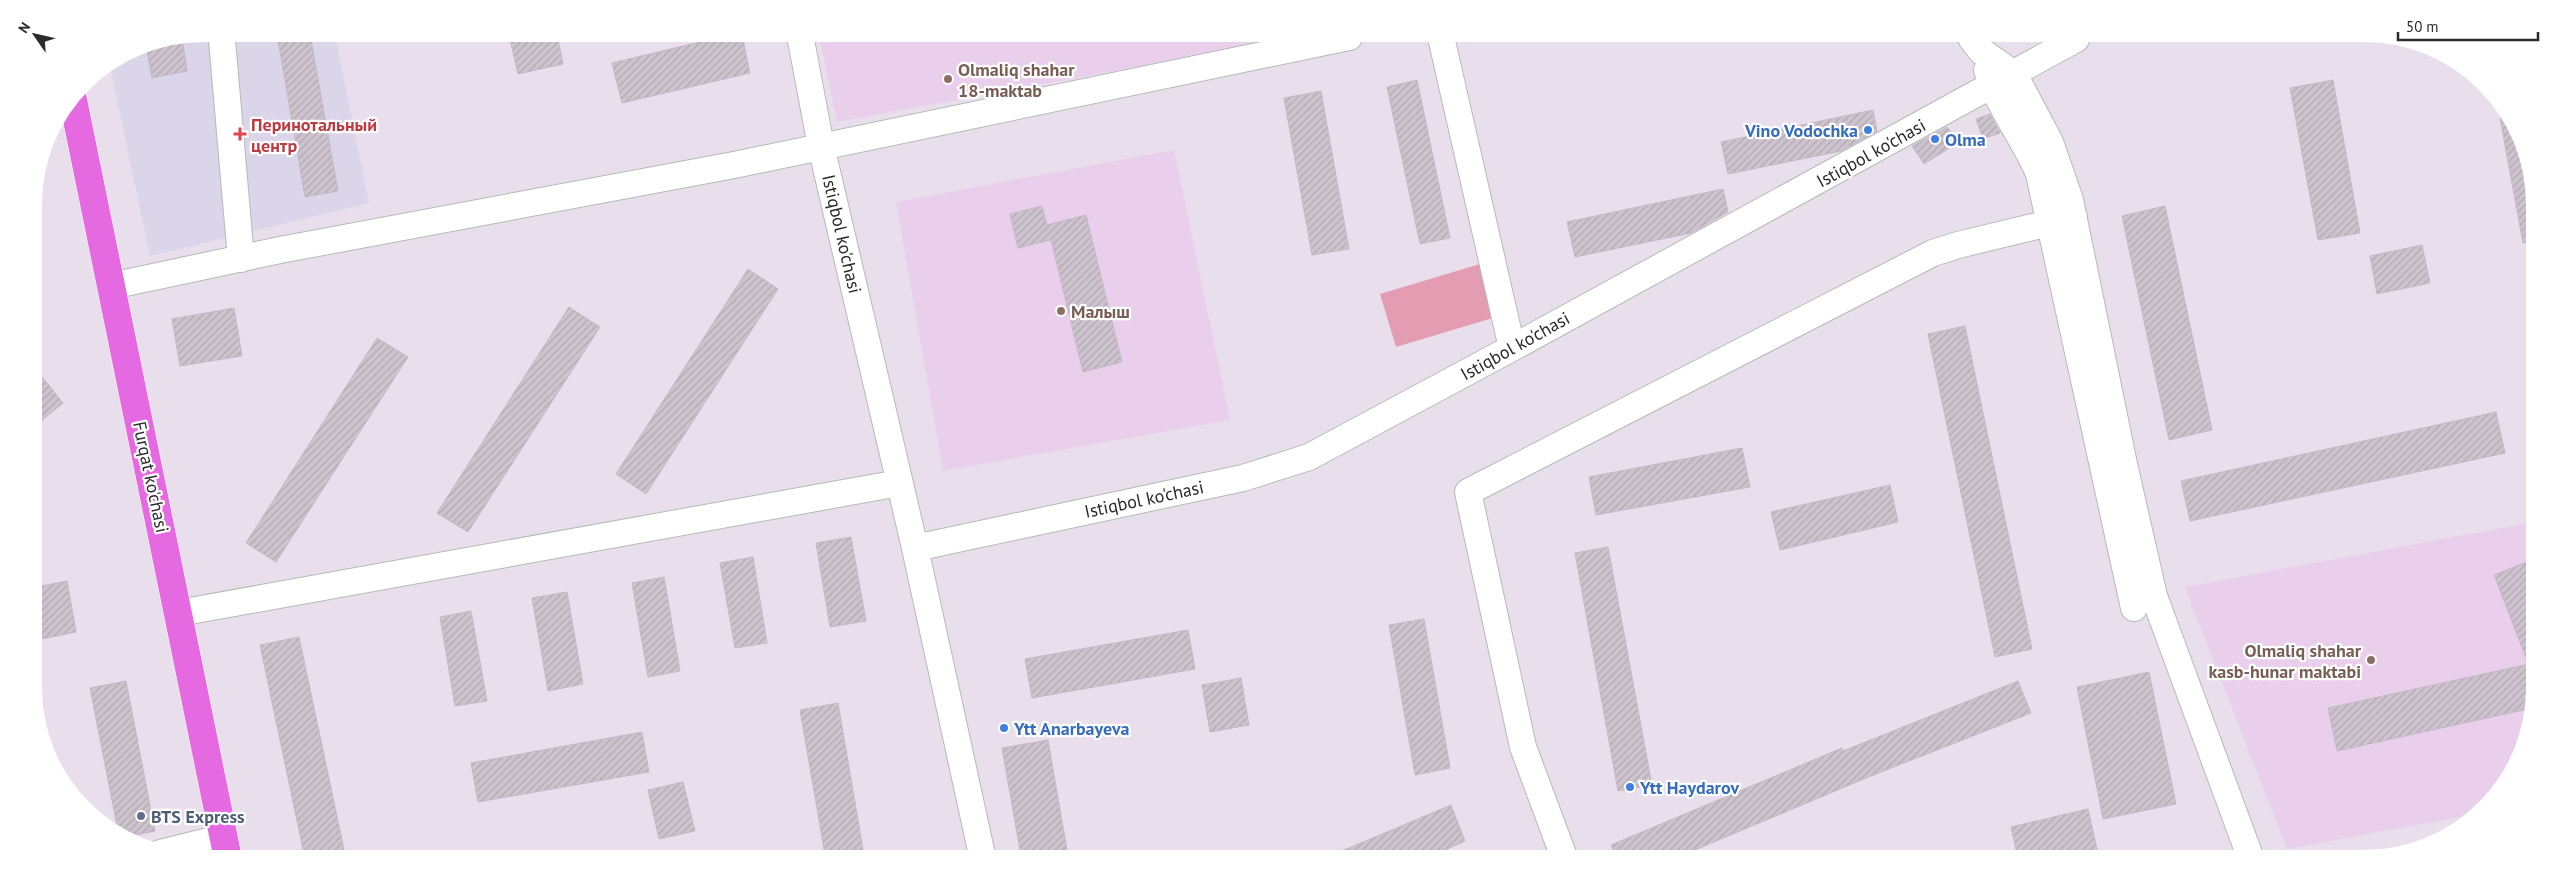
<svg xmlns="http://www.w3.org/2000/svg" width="2568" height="893" font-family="'PT Sans',sans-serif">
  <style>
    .education { fill: #eacfec }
    .medical { fill: #dad5e9 }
    .pitch { fill: #e49cb2 }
    .building { fill: url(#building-hatch); stroke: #c6b8c7 }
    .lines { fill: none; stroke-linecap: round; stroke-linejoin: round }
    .minor-casing { stroke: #b2bdb3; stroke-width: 28 }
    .major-casing { stroke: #fff; stroke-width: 29 }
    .minor { stroke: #fff; stroke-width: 26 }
    .major { stroke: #e56ae1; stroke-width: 28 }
    .education-dot { fill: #8d6e63; stroke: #fff; stroke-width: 2 }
    .shop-dot { fill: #3f7fe0; stroke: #fff; stroke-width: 2 }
    .health-dot { fill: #e0444e; stroke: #fff; stroke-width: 2 }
    .service-dot { fill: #5c6f8a; stroke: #fff; stroke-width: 2 }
    .labels { text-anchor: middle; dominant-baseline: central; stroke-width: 4.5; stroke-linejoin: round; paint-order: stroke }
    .education-label { font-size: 18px; font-weight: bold; fill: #785e54; stroke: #fff; text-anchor: start }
    .health-label { font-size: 18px; font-weight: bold; fill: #be3a42; stroke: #fff; text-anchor: start }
    .shop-label { font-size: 18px; font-weight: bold; fill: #366cbe; stroke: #fff; text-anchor: start }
    .street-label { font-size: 18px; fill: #2b2b2b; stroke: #fff }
    .service-label { font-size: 18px; font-weight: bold; fill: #4e5e75; stroke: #fff; text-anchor: start }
  </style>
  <defs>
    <pattern id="building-hatch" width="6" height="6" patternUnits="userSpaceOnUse" patternTransform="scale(1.25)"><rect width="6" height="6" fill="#cdc3ce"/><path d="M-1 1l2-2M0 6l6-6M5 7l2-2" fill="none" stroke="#b0a8b1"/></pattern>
  </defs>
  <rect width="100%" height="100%" fill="#e9deec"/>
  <path class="education" d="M 819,35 L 1298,37 L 837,122 Z
    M 1174,150 L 1230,420 L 943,471 L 896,202 Z
    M 2529,523 L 2528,733 L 2505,784 L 2477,814 L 2287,849 L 2185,587 Z"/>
  <path class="medical" d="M 204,34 L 335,34 L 369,203 L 150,256 L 110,66 L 139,47 Z"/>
  <path class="pitch" d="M 1480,264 L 1496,317 L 1396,347 L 1380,294 Z"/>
  <path class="building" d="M 277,34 L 310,34 L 338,191 L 305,197 Z
    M 509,35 L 557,35 L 563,64 L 518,74 Z
    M 729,35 L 742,35 L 750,73 L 622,103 L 612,63 Z
    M 182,38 L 187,71 L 152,78 L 146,45 Z
    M 1417,80 L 1450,238 L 1420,244 L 1387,87 Z
    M 2333,80 L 2360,233 L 2318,240 L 2290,88 Z
    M 1321,91 L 1349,249 L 1312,255 L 1284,98 Z
    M 1873,110 L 1877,131 L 1841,151 L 1728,174 L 1721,142 Z
    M 1990,114 L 2000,133 L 1983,139 L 1976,119 Z
    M 2504,117 L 2531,171 L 2531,242 L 2523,243 L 2500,118 Z
    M 1947,127 L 1959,142 L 1924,164 L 1912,146 Z
    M 1723,189 L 1728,212 L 1691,233 L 1575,257 L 1567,222 Z
    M 1042,206 L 1047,225 L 1086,215 L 1122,362 L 1083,372 L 1051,240 L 1018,248 L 1010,214 Z
    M 2165,206 L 2212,430 L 2169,440 L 2122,216 Z
    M 2422,245 L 2430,283 L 2377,294 L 2370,256 Z
    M 748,269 L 778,289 L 646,494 L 616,474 Z
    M 569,307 L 600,327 L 468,532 L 437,513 Z
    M 234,308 L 242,356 L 180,366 L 172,319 Z
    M 1965,326 L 2032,649 L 1995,657 L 1928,334 Z
    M 377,338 L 408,357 L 276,562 L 246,543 Z
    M 35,368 L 63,403 L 35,426 Z
    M 2496,412 L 2505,453 L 2190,521 L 2181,481 Z
    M 1742,448 L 1750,487 L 1596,515 L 1589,477 Z
    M 1890,485 L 1898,522 L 1780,550 L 1771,512 Z
    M 851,537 L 866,621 L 830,627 L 816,543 Z
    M 1608,547 L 1652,785 L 1618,791 L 1575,553 Z
    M 753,557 L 767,643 L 735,648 L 720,563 Z
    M 2529,561 L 2529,663 L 2528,663 L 2494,575 Z
    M 664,577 L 680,671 L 648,677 L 632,583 Z
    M 67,581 L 76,632 L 37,640 L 36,587 Z
    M 567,592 L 583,684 L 548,691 L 532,598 Z
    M 471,611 L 487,701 L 455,706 L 440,617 Z
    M 1424,619 L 1450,768 L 1415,775 L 1389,625 Z
    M 1188,630 L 1195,669 L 1032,698 L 1025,659 Z
    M 299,637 L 345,854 L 304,854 L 260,645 Z
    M 2529,664 L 2528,709 L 2337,751 L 2328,708 Z
    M 2149,672 L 2176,804 L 2103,819 L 2077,687 Z
    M 1241,678 L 1249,725 L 1210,732 L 1202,685 Z
    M 126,681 L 155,831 L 122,838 L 119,836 L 90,688 Z
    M 2018,681 L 2031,713 L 1871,776 L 1678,857 L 1616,857 L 1611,845 L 1842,748 L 1843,751 Z
    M 838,703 L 864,855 L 825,855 L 800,710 Z
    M 642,732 L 649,772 L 478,802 L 471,763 Z
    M 1048,740 L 1068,856 L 1021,856 L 1002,748 Z
    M 683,782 L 695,831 L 659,839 L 648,790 Z
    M 1451,805 L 1465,841 L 1429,857 L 1330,856 Z
    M 2088,809 L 2099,858 L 2018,858 L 2011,827 Z"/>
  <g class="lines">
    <defs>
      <path id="minor" d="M 800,35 L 821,146 L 915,548 L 982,855
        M 1441,37 L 1512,348
        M 1971,38 L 1981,51 L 2014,74 L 2050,142 L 2070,200 L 2125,469 L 2154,596 L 2251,859
        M 222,40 L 241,259
        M 1987,70 C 1998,107 2024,138 2039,174 L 2134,608
        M 111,286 L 280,250 L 734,165 L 1349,37
        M 915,548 L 1243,478 L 1309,457 L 1512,348 L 2076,39
        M 179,613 L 899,483
        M 160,853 L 224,837
        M 1564,857 L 1523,747 L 1468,492 L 1933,253 L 1958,245 L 2074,217"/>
      <path id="major" d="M 73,100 L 227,854"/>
    </defs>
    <use href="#minor" class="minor-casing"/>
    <use href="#major" class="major-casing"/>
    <use href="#minor" class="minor"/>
    <use href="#major" class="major"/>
  </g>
  <g class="education-dot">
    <circle cx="948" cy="79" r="5"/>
    <circle cx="1061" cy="311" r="5"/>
    <circle cx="2371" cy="660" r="5"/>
  </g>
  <g class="shop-dot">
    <circle cx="1868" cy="130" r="5"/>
    <circle cx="1935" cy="139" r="5"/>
    <circle cx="1004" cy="728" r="5"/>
    <circle cx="1630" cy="787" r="5"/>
  </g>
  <path class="health-dot" d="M237.5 126.5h5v5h5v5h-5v5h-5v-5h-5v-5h5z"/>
  <circle class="service-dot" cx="141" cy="816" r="5"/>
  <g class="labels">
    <g class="education-label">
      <text x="958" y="69">Olmaliq shahar<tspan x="958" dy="21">18-maktab</tspan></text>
      <text x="1071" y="311">Малыш</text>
      <text x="2361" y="650" text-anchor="end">Olmaliq shahar<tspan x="2361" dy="21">kasb-hunar maktabi</tspan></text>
    </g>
    <g class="health-label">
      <text x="251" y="124">Перинотальный<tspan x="251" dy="21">центр</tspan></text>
    </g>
    <g class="shop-label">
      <text x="1858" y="130" text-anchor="end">Vino Vodochka</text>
      <text x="1945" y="139">Olma</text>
      <text x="1014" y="728">Ytt Anarbayeva</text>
      <text x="1640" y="787">Ytt Haydarov</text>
    </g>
    <g class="street-label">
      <text transform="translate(1871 153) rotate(-29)">Istiqbol ko'chasi</text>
      <text transform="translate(842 234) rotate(77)">Istiqbol ko'chasi</text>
      <text transform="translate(1515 346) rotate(-29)">Istiqbol ko'chasi</text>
      <text transform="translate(151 477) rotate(78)">Furqat ko'chasi</text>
      <text transform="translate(1144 499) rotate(-12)">Istiqbol ko'chasi</text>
    </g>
    <g class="service-label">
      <text x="151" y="816">BTS Express</text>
    </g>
  </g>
  <path d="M0 0H2568V893H0ZM204 42H2364A162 162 0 0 1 2526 204V688A162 162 0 0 1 2364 850H204A162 162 0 0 1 42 688V204A162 162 0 0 1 204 42Z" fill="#fff" fill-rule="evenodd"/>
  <g transform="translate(35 35) rotate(304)" stroke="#ffffff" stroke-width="4" paint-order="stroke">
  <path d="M0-4L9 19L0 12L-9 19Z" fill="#2b2b2b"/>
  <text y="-8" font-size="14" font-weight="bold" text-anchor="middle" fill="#2b2b2b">N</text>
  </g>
  <path d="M2398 32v8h140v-8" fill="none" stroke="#2b2b2b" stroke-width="2.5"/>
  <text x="2406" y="32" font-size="15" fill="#2b2b2b" stroke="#ffffff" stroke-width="4" paint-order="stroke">50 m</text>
</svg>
